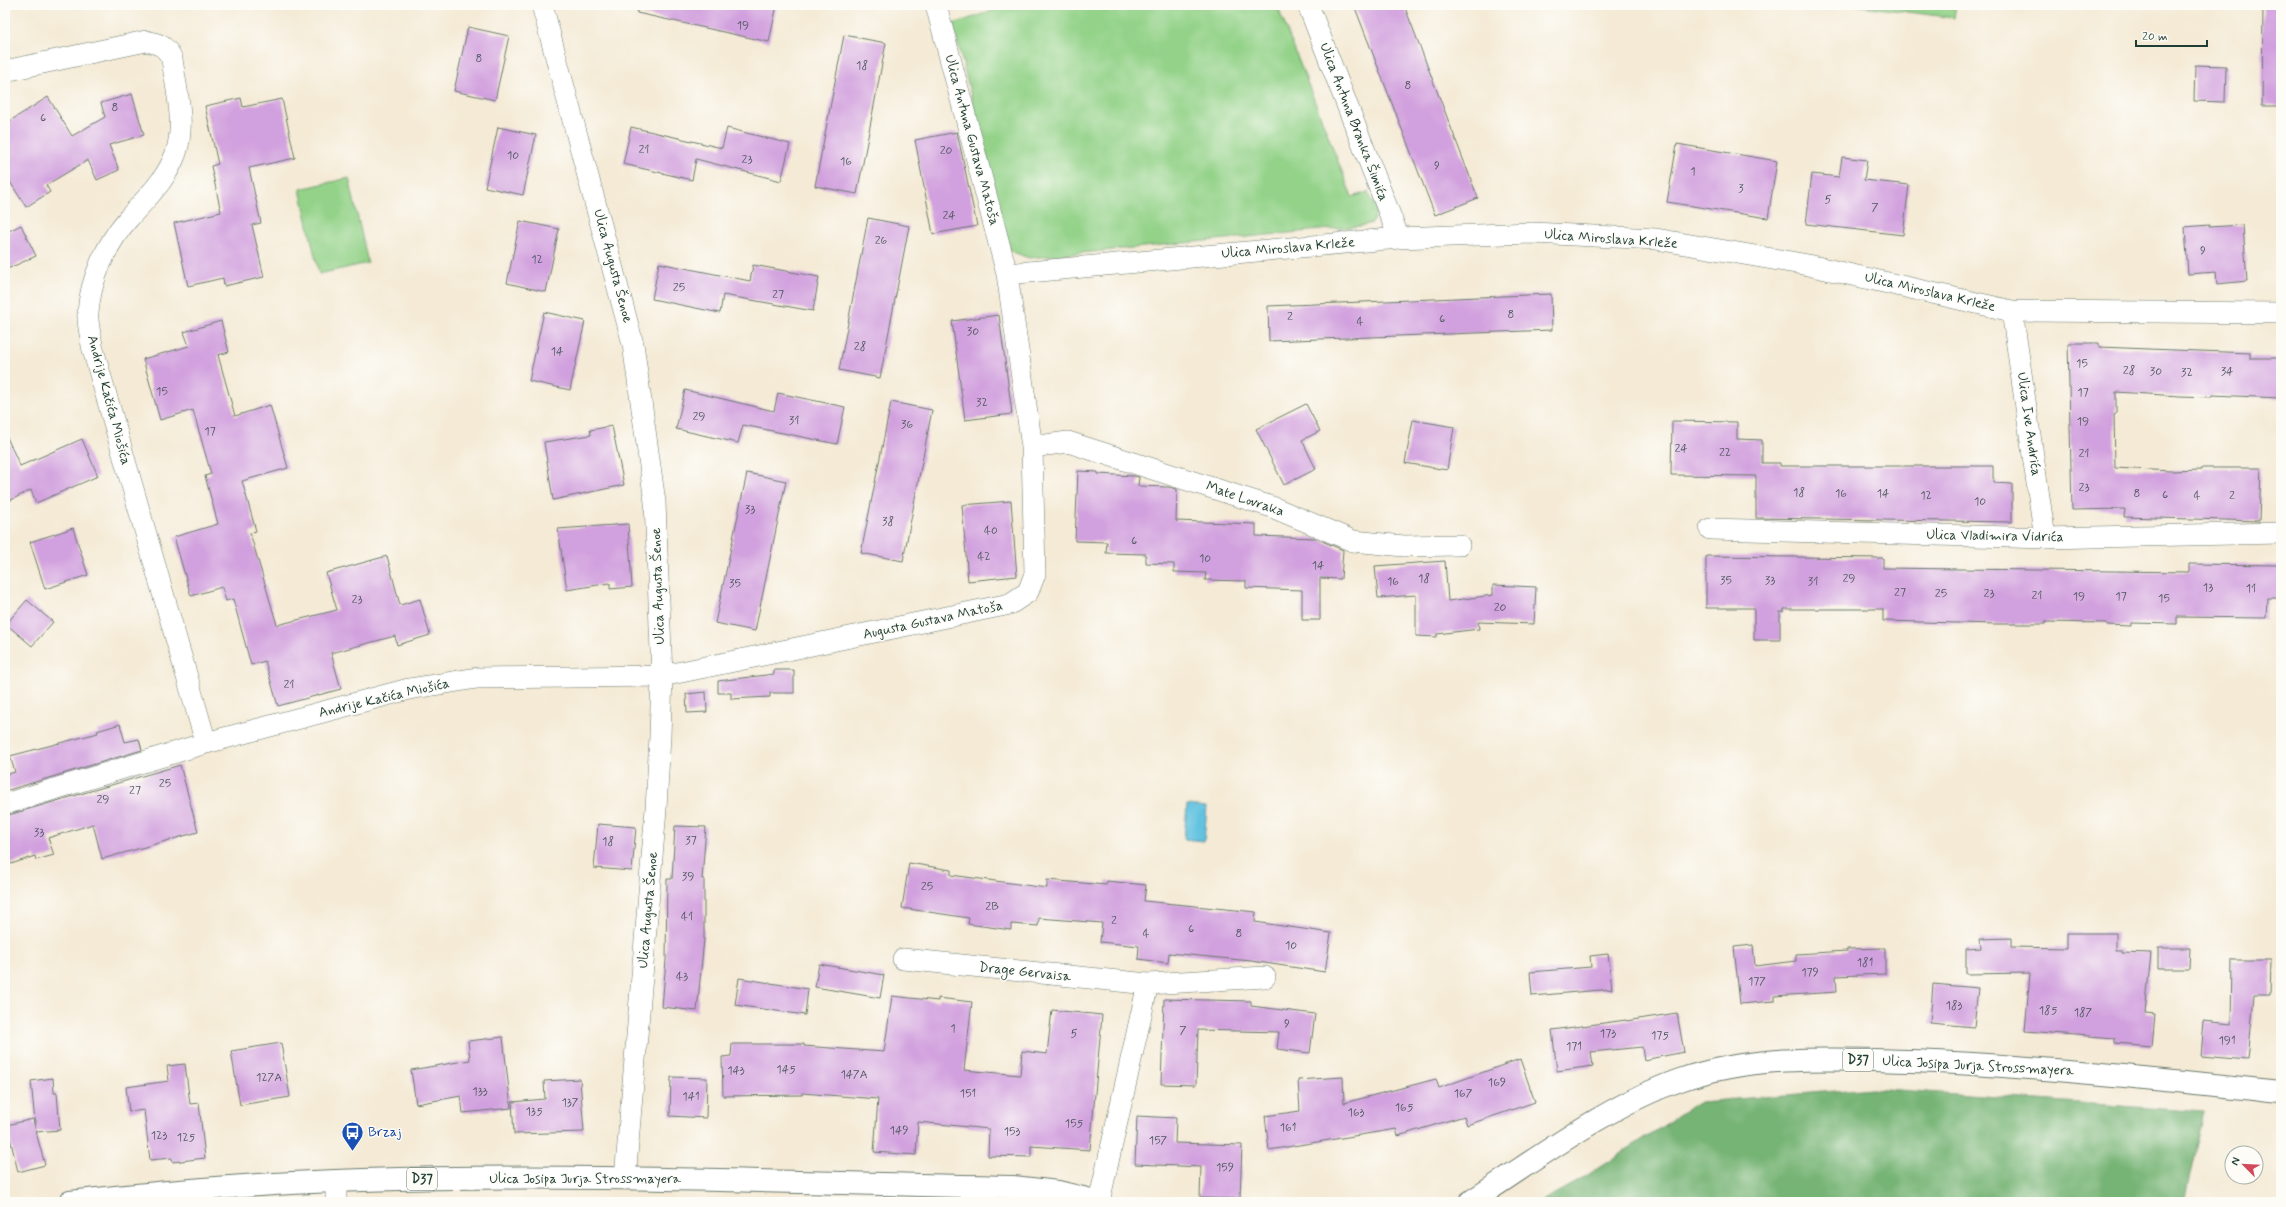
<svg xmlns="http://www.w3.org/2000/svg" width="2286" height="1207" font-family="Mynerve,sans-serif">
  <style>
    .green { fill: #93d288; stroke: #59885e }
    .forest { fill: #76b474; stroke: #4a7854 }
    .water { fill: #62c2e0; stroke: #40808a }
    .building { fill: #d1a0de }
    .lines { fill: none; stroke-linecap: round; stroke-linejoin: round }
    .minor-casing { stroke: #6a7a6c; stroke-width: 22 }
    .primary-casing { stroke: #6a7a6c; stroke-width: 24 }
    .minor { stroke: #fff; stroke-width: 21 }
    .primary { stroke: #fff; stroke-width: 22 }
    .labels { text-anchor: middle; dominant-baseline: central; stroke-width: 3; stroke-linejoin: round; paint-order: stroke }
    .number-label { font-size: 12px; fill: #4c565e }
    .shield { fill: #fdfcf7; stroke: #62766e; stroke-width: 1 }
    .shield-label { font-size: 13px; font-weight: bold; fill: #1f3d34 }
    .street-label { font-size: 14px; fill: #1f3d34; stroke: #fdfcf7 }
    .transit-label { font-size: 14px; fill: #164399; stroke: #fdfcf7; text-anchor: start }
  </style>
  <rect width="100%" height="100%" fill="#fdfcf7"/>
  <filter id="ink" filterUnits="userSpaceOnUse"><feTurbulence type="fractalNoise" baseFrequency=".025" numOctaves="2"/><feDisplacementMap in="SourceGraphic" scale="8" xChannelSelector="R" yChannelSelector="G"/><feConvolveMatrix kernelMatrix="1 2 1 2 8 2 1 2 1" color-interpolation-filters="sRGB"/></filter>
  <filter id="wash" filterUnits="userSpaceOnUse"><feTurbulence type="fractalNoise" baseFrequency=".012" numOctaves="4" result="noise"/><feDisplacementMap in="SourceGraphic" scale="16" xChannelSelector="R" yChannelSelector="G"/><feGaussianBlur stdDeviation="0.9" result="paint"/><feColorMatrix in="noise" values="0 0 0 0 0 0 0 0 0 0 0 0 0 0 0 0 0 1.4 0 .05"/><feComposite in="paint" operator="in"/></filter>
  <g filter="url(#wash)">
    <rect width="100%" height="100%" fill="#f4ead5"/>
    <path class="green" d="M 1010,5 L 1277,5 L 1352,197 L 1368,192 L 1377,211 L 1372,223 L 1361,226 L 1029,258 L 1010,251 L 953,24 Z
      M 1854,5 L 1956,5 L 1954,18 Z
      M 349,178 L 368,263 L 319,274 L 300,189 Z"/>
    <path class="forest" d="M 1872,1088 L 2204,1112 L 2184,1202 L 1540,1202 L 1583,1178 L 1700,1102 Z"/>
    <path class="water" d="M 1187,805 L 1207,807 L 1204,841 L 1184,839 Z"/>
    <g id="blocks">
      <path class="building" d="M 638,5 L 777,5 L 769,42 L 637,13 Z
        M 1354,5 L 1404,5 L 1478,198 L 1435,215 Z
        M 2263,5 L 2281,5 L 2281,106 L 2262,106 Z
        M 468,27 L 509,36 L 495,100 L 454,91 Z
        M 844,35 L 886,43 L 857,194 L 815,186 Z
        M 2195,65 L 2226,66 L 2225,102 L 2194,101 Z
        M 132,94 L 144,135 L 109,145 L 119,170 L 97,180 L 88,160 L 46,185 L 50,192 L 26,207 L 5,174 L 5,124 L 48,97 L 72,136 L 105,117 L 101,103 Z
        M 241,98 L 243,107 L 282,99 L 295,158 L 249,168 L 261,223 L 252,225 L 264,277 L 224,286 L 223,278 L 188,286 L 174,223 L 221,212 L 211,166 L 218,164 L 205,106 Z
        M 498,127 L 536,135 L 523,195 L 485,187 Z
        M 631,127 L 722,148 L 727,128 L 790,144 L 781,181 L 696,159 L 692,180 L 623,164 Z
        M 957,132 L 977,226 L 933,234 L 915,140 Z
        M 1677,144 L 1777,161 L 1768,218 L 1667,202 Z
        M 1842,157 L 1867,160 L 1864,180 L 1909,185 L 1903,235 L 1806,224 L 1812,174 L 1839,177 Z
        M 868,218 L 909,226 L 880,378 L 839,370 Z
        M 520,221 L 559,229 L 546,292 L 507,283 Z
        M 21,225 L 36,256 L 5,270 L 5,233 Z
        M 2209,225 L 2209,227 L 2243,225 L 2247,281 L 2217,284 L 2216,272 L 2188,274 L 2185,227 Z
        M 659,263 L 750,281 L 753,265 L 819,277 L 813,311 L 723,295 L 720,313 L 652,299 Z
        M 1551,294 L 1552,330 L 1269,341 L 1268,306 Z
        M 544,312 L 585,321 L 570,390 L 529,381 Z
        M 999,315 L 1012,414 L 965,420 L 952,321 Z
        M 221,321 L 229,352 L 218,355 L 235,416 L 270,405 L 288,468 L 242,481 L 256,531 L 250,533 L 277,625 L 337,610 L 326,573 L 387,556 L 400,605 L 420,599 L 430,635 L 397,645 L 395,636 L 331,653 L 341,689 L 278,706 L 265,661 L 251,665 L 233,599 L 226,601 L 222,587 L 191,596 L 174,537 L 218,524 L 205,476 L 211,474 L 193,410 L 160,420 L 143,359 L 189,346 L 184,332 Z
        M 2068,343 L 2099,343 L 2099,347 L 2250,353 L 2250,358 L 2281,358 L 2281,398 L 2212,395 L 2212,397 L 2179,396 L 2116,392 L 2116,414 L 2114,414 L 2115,468 L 2171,471 L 2202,470 L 2202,468 L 2261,468 L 2259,521 L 2124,517 L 2125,509 L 2072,510 Z
        M 685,390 L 774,411 L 778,393 L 845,407 L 837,444 L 743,425 L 738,443 L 676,429 Z
        M 891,402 L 932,410 L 903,561 L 861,553 Z
        M 1306,404 L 1320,431 L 1302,440 L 1316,469 L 1284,485 L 1256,429 Z
        M 1413,420 L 1454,427 L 1447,470 L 1405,463 Z
        M 1672,421 L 1737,422 L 1737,439 L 1762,440 L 1762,463 L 1780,463 L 1780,466 L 1993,466 L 1993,483 L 2012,484 L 2012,522 L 1756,518 L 1756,476 L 1671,475 Z
        M 612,426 L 624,485 L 553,500 L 544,442 L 591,435 L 590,430 Z
        M 5,433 L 20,466 L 82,439 L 98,476 L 36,503 L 31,490 L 5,503 Z
        M 1078,471 L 1098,472 L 1098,474 L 1134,476 L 1139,477 L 1138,486 L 1168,487 L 1177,489 L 1176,521 L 1256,524 L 1256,536 L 1315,538 L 1343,550 L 1341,579 L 1320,578 L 1320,620 L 1302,620 L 1302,590 L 1246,588 L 1246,581 L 1205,580 L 1206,573 L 1174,572 L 1174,564 L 1146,563 L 1146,554 L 1106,553 L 1107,542 L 1075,541 Z
        M 747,473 L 786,481 L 755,631 L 715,623 Z
        M 1011,501 L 1017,576 L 968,581 L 962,505 Z
        M 628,524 L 632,587 L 610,589 L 610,583 L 567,590 L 558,529 Z
        M 73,528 L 88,575 L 45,589 L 30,542 Z
        M 1706,556 L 1883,558 L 1883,568 L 2189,572 L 2189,564 L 2281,565 L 2281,598 L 2267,598 L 2266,618 L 2177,617 L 2177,624 L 2131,623 L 2131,626 L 2107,625 L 2107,623 L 2045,622 L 2045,624 L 1996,624 L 1883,621 L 1883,609 L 1784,609 L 1784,612 L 1780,612 L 1780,640 L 1754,640 L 1754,608 L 1706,608 Z
        M 1445,561 L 1448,601 L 1493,595 L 1493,585 L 1536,587 L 1534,624 L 1478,622 L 1479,629 L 1437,634 L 1437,637 L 1416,636 L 1416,595 L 1378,598 L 1375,566 Z
        M 27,600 L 53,622 L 32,646 L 6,624 Z
        M 774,670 L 794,670 L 794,693 L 770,693 L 770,697 L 731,699 L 731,693 L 718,693 L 718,681 L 774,674 Z
        M 706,692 L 707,712 L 687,713 L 686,694 Z
        M 120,724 L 125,742 L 139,739 L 142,750 L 5,791 L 5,775 L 15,772 L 10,756 L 98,733 L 97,731 Z
        M 180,765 L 198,832 L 102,859 L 93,824 L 48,838 L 54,855 L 36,860 L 35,856 L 5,866 L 5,816 Z
        M 598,824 L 636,827 L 632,871 L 594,868 Z
        M 675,826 L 706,827 L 702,879 L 704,879 L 704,939 L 697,1011 L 662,1007 L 666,960 L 667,879 L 672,879 Z
        M 909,863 L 951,870 L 951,875 L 1047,888 L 1047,880 L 1106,885 L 1107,881 L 1146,885 L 1144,901 L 1256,912 L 1255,922 L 1331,933 L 1325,972 L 1251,961 L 1169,953 L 1168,963 L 1138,959 L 1139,946 L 1100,942 L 1102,923 L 1039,918 L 1038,926 L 1011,924 L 1011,930 L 968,924 L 969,918 L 902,908 Z
        M 2067,933 L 2116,933 L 2116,949 L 2122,949 L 2122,952 L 2151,953 L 2145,1013 L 2155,1014 L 2152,1046 L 2115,1043 L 2115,1038 L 2025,1031 L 2030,973 L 1966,974 L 1966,949 L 1981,948 L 1980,939 L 2011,938 L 2011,947 L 2067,948 Z
        M 1753,945 L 1755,966 L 1796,961 L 1796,954 L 1847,951 L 1847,949 L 1885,948 L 1885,974 L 1836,976 L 1837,992 L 1774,996 L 1774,1001 L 1740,1004 L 1734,947 Z
        M 2158,948 L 2190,948 L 2189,968 L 2158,968 Z
        M 1608,954 L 1612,989 L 1532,996 L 1530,972 L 1591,967 L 1590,956 Z
        M 2232,960 L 2271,960 L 2270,996 L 2254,996 L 2248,1060 L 2201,1056 L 2204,1021 L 2231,1024 Z
        M 819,964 L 884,975 L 880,998 L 815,987 Z
        M 739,978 L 808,989 L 805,1015 L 735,1005 Z
        M 1933,984 L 1978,988 L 1974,1027 L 1930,1023 Z
        M 892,996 L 938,1001 L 938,998 L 972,1002 L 964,1070 L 1020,1075 L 1022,1051 L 1047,1054 L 1052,1010 L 1102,1015 L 1090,1150 L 1031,1146 L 1031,1157 L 988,1156 L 989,1129 L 918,1122 L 916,1155 L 874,1152 L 878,1099 L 802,1093 L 802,1095 L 723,1096 L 722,1057 L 731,1056 L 732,1044 L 804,1044 L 804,1046 L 884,1052 Z
        M 1164,999 L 1251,1001 L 1251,1006 L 1315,1014 L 1310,1053 L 1277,1049 L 1279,1032 L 1198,1030 L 1196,1085 L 1161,1084 Z
        M 1677,1013 L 1684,1052 L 1644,1060 L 1642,1047 L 1591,1052 L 1593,1066 L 1557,1071 L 1552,1030 L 1626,1020 L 1626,1021 Z
        M 503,1037 L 511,1108 L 463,1113 L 461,1096 L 416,1104 L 411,1070 L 470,1060 L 468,1041 Z
        M 281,1043 L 290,1097 L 240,1105 L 231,1051 Z
        M 1520,1059 L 1535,1102 L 1467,1125 L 1464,1116 L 1398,1136 L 1396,1129 L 1269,1150 L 1265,1116 L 1300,1111 L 1298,1080 L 1343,1077 L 1344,1103 L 1436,1079 L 1439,1088 Z
        M 185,1064 L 190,1104 L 199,1103 L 205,1158 L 173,1162 L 172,1158 L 150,1160 L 144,1110 L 129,1112 L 126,1087 L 169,1081 L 167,1066 Z
        M 671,1077 L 707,1078 L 706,1118 L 670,1116 Z
        M 53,1078 L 54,1093 L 57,1093 L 60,1130 L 36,1132 L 45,1165 L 18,1172 L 7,1125 L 33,1119 L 36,1132 L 31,1081 Z
        M 580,1079 L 584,1132 L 514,1134 L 512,1102 L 545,1099 L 544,1081 Z
        M 1137,1116 L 1176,1118 L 1175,1143 L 1242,1145 L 1240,1199 L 1200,1198 L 1201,1167 L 1135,1164 Z"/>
    </g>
  </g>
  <g filter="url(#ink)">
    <use href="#blocks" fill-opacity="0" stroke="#6a7a6c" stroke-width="1"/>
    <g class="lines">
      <defs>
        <path id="minor" d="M 542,5 L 633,344 L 655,502 L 662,676 L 660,736 L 656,809 L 625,1179
          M 1308,5 L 1399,238
          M 5,71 L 146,41 C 160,44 166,46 172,59 C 176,89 186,123 176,153 C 166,181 147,197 128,219 C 107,243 90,280 88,313 C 87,324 91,336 92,346 L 206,743
          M 1007,274 L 1399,238 L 1532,233 L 1656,239 L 1808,265 L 2012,311 L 2281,313
          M 2012,311 L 2045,538
          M 1032,447 L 1068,442 L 1272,507 L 1353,541 L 1404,546 L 1459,545
          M 1710,529 L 2045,538 L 2281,533
          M 5,804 L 206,743 L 409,689 L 477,678 L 662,676 L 1010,604 L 1028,592 L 1035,574 L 1032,447 L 1007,274 L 936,5
          M 903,959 L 1148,984 L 1099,1202
          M 1148,984 L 1265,977
          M 336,1202 L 336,1181"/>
        <path id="primary" d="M 70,1202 C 167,1191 265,1183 363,1180 C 580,1173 796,1183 1013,1187 L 1058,1192 L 1099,1202
          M 1470,1202 C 1536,1160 1606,1106 1680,1080 C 1755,1054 1833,1059 1912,1061 C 2035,1066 2158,1079 2281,1092"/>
      </defs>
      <use href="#minor" class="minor-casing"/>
      <use href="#primary" class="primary-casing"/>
      <use href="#minor" class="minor"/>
      <use href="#primary" class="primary"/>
    </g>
  </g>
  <defs>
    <symbol id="bus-pin" viewBox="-11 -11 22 30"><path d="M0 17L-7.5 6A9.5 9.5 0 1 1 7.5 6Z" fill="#1a4fb4" stroke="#fdfcf7"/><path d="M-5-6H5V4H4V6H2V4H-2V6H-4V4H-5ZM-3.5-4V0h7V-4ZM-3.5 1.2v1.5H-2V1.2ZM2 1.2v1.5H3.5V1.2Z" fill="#fff"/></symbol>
  </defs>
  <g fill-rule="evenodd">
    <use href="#bus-pin" x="340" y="1120" width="25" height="34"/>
  </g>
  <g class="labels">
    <g class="number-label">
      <text x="743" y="26">19</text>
      <text x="479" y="59">8</text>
      <text x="862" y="66">18</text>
      <text x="1408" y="86">8</text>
      <text x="115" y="108">8</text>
      <text x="43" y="118">6</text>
      <text x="644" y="150">21</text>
      <text x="946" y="151">20</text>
      <text x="513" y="156">10</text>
      <text x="747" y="160">23</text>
      <text x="846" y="162">16</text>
      <text x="1437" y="166">9</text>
      <text x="1693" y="172">1</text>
      <text x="1741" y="189">3</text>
      <text x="1828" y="200">5</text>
      <text x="1875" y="208">7</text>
      <text x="949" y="216">24</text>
      <text x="881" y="241">26</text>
      <text x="2203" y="251">9</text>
      <text x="537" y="260">12</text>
      <text x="679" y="288">25</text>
      <text x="778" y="295">27</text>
      <text x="1511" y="315">8</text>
      <text x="1290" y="317">2</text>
      <text x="1442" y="319">6</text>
      <text x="1360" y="322">4</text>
      <text x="973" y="332">30</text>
      <text x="860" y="347">28</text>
      <text x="557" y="352">14</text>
      <text x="2082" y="364">15</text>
      <text x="2129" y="371">28</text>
      <text x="2156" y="372">30</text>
      <text x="2227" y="372">34</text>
      <text x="2187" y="373">32</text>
      <text x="162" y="392">15</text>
      <text x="2083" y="393">17</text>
      <text x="982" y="403">32</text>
      <text x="699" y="417">29</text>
      <text x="794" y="421">31</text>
      <text x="2083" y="422">19</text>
      <text x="907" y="425">36</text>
      <text x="210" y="432">17</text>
      <text x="1681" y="449">24</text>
      <text x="1725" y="453">22</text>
      <text x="2084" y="454">21</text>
      <text x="2084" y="488">23</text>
      <text x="1799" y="493">18</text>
      <text x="1841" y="494">16</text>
      <text x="1883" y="494">14</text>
      <text x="2137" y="494">8</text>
      <text x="2165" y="495">6</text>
      <text x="1926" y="496">12</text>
      <text x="2197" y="496">4</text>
      <text x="2232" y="496">2</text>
      <text x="1980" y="502">10</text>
      <text x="750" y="510">33</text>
      <text x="888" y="522">38</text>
      <text x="991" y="531">40</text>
      <text x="1134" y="541">6</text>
      <text x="984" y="557">42</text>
      <text x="1205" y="559">10</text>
      <text x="1318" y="566">14</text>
      <text x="1424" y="579">18</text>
      <text x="1849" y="579">29</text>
      <text x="1726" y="581">35</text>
      <text x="1770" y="581">33</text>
      <text x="1393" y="582">16</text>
      <text x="1813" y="582">31</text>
      <text x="735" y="584">35</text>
      <text x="2208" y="588">13</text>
      <text x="2251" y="589">11</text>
      <text x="1900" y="593">27</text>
      <text x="1941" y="594">25</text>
      <text x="1989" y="594">23</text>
      <text x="2037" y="596">21</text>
      <text x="2079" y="597">19</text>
      <text x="2121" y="597">17</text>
      <text x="2164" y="599">15</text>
      <text x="357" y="600">23</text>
      <text x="1500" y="608">20</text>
      <text x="289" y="685">21</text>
      <text x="165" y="784">25</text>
      <text x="135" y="791">27</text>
      <text x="103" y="800">29</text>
      <text x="39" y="833">33</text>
      <text x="691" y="841">37</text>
      <text x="608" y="842">18</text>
      <text x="688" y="877">39</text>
      <text x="927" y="887">25</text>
      <text x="992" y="907">2B</text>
      <text x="687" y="917">41</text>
      <text x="1114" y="921">2</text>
      <text x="1191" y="929">6</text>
      <text x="1146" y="934">4</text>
      <text x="1239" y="934">8</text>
      <text x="1291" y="946">10</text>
      <text x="1865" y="963">181</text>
      <text x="1810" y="973">179</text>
      <text x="682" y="977">43</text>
      <text x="1757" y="982">177</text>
      <text x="1954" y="1006">183</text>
      <text x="2048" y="1011">185</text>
      <text x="2083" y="1013">187</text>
      <text x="1287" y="1024">9</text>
      <text x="953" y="1029">1</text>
      <text x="1183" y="1031">7</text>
      <text x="1074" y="1034">5</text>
      <text x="1608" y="1034">173</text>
      <text x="1660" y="1036">175</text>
      <text x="2227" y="1041">191</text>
      <text x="1574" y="1047">171</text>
      <text x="786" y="1070">145</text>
      <text x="736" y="1071">143</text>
      <text x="854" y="1075">147A</text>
      <text x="269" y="1078">127A</text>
      <text x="1497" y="1083">169</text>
      <text x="480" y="1092">133</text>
      <text x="968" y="1094">151</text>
      <text x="1463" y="1094">167</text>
      <text x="691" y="1097">141</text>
      <text x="570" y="1103">137</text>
      <text x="1404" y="1108">165</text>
      <text x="534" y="1112">135</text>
      <text x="1356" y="1113">163</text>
      <text x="1074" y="1124">155</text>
      <text x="1288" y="1128">161</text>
      <text x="899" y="1131">149</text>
      <text x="1012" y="1132">153</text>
      <text x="159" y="1136">123</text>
      <text x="186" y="1138">125</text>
      <text x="1158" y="1141">157</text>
      <text x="1225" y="1168">159</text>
    </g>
    <g class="shield">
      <rect x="1843" y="1049" width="30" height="22" rx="3"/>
      <rect x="407" y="1168" width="30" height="22" rx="3"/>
    </g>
    <g class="shield-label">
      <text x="1858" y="1060">D37</text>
      <text x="422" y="1179">D37</text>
    </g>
    <g class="street-label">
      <text transform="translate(1354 122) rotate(69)">Ulica Antuna Branka Šimića</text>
      <text transform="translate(972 140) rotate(75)">Ulica Antuna Gustava Matoša</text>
      <text transform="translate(1611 239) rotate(4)">Ulica Miroslava Krleže</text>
      <text transform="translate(1288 248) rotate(-5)">Ulica Miroslava Krleže</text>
      <text transform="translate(613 266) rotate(75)">Ulica Augusta Šenoe</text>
      <text transform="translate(1930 292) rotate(13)">Ulica Miroslava Krleže</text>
      <text transform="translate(109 400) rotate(75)">Andrije Kačića Miošića</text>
      <text transform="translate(2029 424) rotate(82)">Ulica Ive Andrića</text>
      <text transform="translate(1245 499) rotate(19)">Mate Lovraka</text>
      <text transform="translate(1995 536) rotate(1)">Ulica Vladimira Vidrića</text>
      <text transform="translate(658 586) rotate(-92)">Ulica Augusta Šenoe</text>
      <text transform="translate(933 620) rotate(-12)">Augusta Gustava Matoša</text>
      <text transform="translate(384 698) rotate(-13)">Andrije Kačića Miošića</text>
      <text transform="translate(648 910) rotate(-85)">Ulica Augusta Šenoe</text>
      <text transform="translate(1025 972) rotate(6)">Drage Gervaisa</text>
      <text transform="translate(1978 1066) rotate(3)">Ulica Josipa Jurja Strossmayera</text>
      <text x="585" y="1179">Ulica Josipa Jurja Strossmayera</text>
    </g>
    <g class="transit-label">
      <text x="368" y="1132">Brzaj</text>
    </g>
  </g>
  <rect width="2286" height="1207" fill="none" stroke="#fdfcf7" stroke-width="20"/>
  <g transform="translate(2244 1165) rotate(294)"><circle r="19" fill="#fdfcf7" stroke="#a4b0a9"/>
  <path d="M0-3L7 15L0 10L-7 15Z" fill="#d1495b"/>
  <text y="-6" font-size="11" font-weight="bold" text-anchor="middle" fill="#1f3d34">N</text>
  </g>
  <path d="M2136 40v6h71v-6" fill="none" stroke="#1f3d34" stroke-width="2"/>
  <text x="2142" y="40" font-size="12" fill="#1f3d34" stroke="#fdfcf7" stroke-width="3" paint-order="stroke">20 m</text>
</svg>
